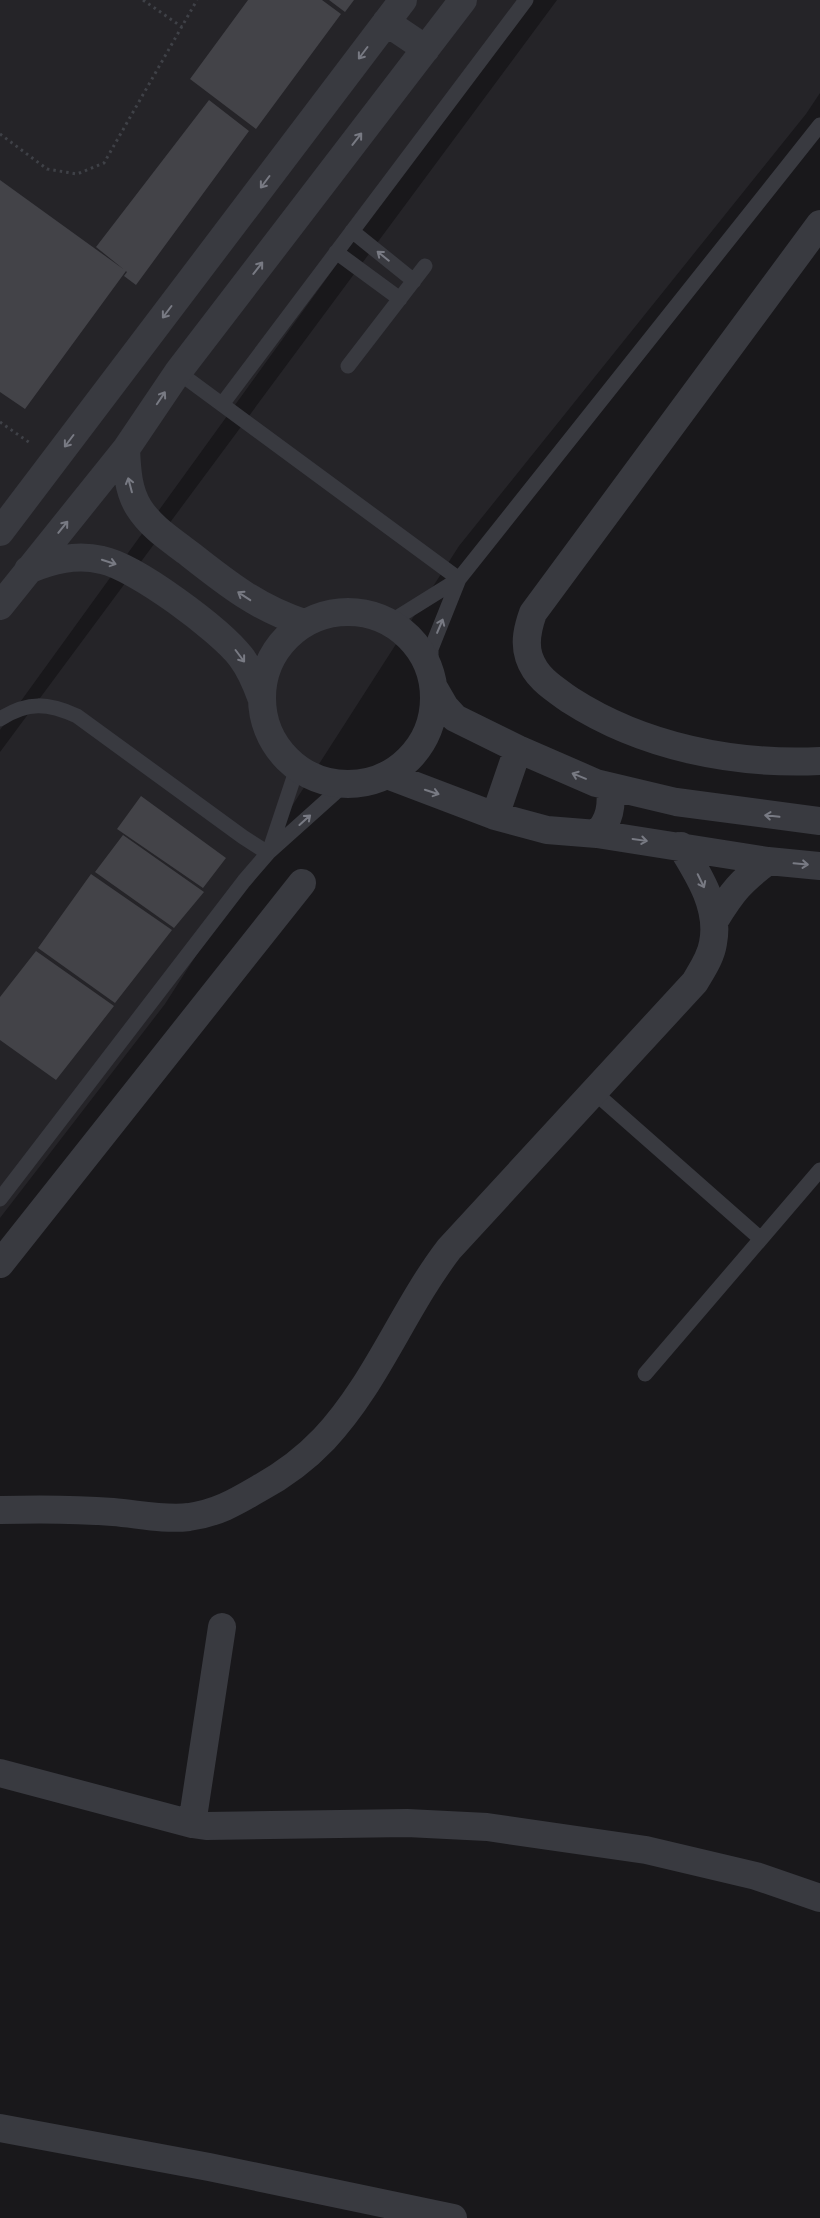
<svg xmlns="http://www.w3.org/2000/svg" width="820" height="2218" font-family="Overpass,sans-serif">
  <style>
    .built { fill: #252428 }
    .building { fill: #434348 }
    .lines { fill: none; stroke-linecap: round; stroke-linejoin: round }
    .path { stroke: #3f4147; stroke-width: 3; stroke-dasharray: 2.5 4; stroke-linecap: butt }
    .service { stroke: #393a40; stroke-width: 15 }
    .minor { stroke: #393a40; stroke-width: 28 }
    .oneway { stroke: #787a83 }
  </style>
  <rect width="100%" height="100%" fill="#19181b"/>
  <path class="built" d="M 0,0 L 528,0 L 0,730 Z
    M 557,0 L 820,0 L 820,93 L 806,114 L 459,546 L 165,1004 L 0,1218 L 0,752 Z"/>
  <path class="building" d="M 248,0 L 322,0 L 341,14 L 256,129 L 190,79 Z
    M 329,0 L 354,0 L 345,12 Z
    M 209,100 L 249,131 L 136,285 L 124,276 L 127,272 L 96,247 Z
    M 0,180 L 126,271 L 25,409 L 0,392 Z
    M 141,796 L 226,858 L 203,888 L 117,829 Z
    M 123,835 L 204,892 L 174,928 L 95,872 Z
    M 91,874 L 172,930 L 115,1003 L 38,948 Z
    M 36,951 L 114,1006 L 56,1080 L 0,1040 L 0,997 Z"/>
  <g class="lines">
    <path class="path" d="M 143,0 L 182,27
      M 0,134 L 47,169 L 77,174 L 104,163 L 197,0
      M 0,422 L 30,443"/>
    <path class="service" d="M 352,231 L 414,281
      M 336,252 L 400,299
      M 348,366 L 425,266
      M 178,372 L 459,579
      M 223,403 L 526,0
      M 386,620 L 398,617 L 459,579 L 820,125
      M 431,673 L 431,649 L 459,579
      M 0,719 C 28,701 48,703 77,716 L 243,837 L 268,853 L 244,881 L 0,1199
      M 269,852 L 297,768
      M 268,853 L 345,784
      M 593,1091 L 761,1239
      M 645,1374 L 820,1170"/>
    <path class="minor" d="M 386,22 L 426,49
      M 820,224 L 533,613 C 528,627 524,642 529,657 C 536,678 553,688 570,700 C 643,747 734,765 820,761
      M 126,449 C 127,470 128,491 139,508 C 151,527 170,539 187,552 C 225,582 257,608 304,623
      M 0,532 L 403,0
      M 28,570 C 52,560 76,554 102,560 C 136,567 219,629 241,657 C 250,669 256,683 261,697
      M 0,606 L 126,449 L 178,372 L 463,0
      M262 698a86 86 0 1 1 172 0a86 86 0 1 1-172 0Z
      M 434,688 L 445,707 L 455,718 L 518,749 L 596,783 L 676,802 L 820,821
      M 387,775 L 495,816 L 547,830 L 597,834 L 768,861 L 820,866
      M 495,816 L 518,749
      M 597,834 C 610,820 612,806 610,788
      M 715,920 C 732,892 741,881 768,861
      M 0,1264 L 302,883
      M 0,1510 C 38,1509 75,1509 113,1512 C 138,1514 164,1520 189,1517 C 217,1513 234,1503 258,1489 C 282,1476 305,1459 324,1439 C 376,1384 403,1309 449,1249 L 695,982 C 702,970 711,957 713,943 C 720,908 699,875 681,846
      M 222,1627 L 192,1824 L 206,1826 L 407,1823 L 487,1827 L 646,1850 L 756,1876 L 820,1898
      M 0,1773 L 192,1824
      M 0,2128 L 209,2167 L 453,2218"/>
  </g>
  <defs><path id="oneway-shaft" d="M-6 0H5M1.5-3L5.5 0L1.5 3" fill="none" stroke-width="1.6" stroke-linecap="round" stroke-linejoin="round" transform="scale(1.25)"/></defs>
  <g class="oneway">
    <use href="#oneway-shaft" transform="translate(363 53) rotate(127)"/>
    <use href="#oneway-shaft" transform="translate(357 139) rotate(-52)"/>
    <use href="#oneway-shaft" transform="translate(265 182) rotate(127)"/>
    <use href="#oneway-shaft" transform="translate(383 256) rotate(-141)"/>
    <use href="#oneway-shaft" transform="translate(258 268) rotate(-52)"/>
    <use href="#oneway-shaft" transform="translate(167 312) rotate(127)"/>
    <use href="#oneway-shaft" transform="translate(161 398) rotate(-56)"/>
    <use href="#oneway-shaft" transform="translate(69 441) rotate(127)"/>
    <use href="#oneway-shaft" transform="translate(130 485) rotate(-105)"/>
    <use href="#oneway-shaft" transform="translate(63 527) rotate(-51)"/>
    <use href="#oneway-shaft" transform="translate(109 562) rotate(18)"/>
    <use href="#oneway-shaft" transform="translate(244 596) rotate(-147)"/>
    <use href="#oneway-shaft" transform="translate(440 626) rotate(-67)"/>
    <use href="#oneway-shaft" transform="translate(240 656) rotate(53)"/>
    <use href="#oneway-shaft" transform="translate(579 776) rotate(-158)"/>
    <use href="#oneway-shaft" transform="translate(432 792) rotate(18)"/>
    <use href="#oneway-shaft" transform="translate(772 816) rotate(-174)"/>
    <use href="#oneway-shaft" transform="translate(305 820) rotate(-42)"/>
    <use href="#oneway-shaft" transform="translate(640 840) rotate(8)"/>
    <use href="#oneway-shaft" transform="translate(801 864) rotate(5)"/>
    <use href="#oneway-shaft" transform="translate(701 881) rotate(64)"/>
  </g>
</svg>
